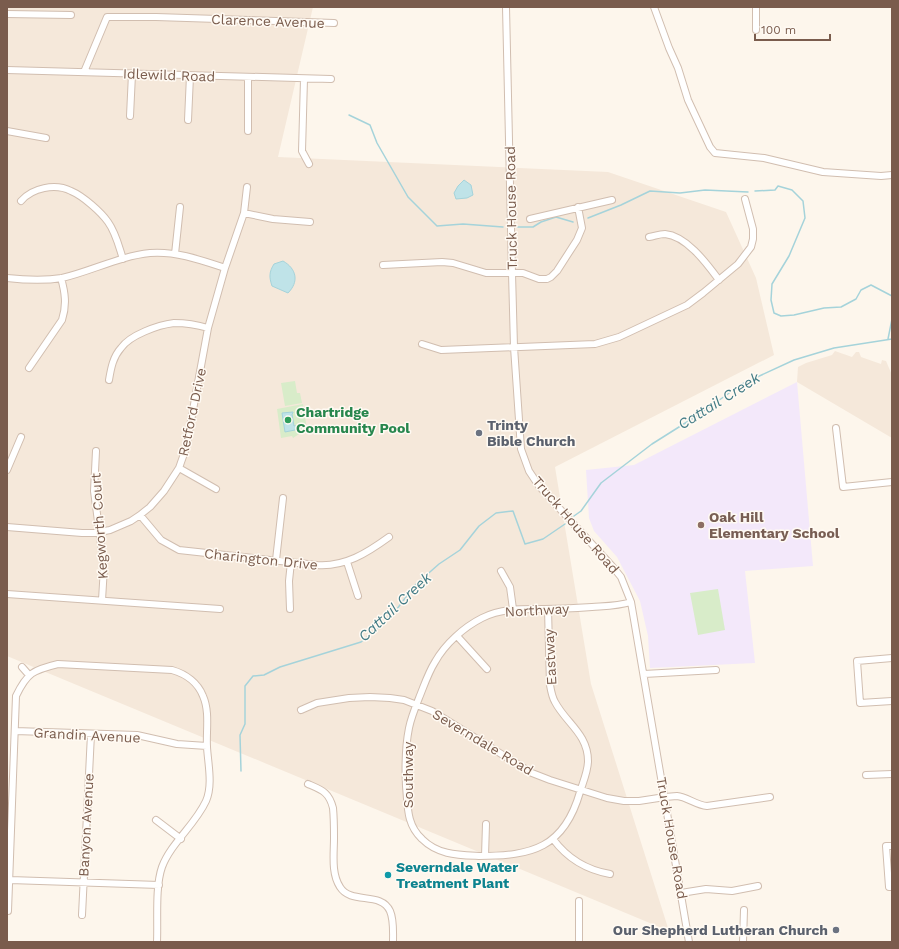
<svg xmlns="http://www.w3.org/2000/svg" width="899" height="949" font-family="'Work Sans',sans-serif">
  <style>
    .residential { fill: #f5e8da }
    .education { fill: #f3e8fa }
    .green { fill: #d8ecc9 }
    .water { fill: #bfe3e8; stroke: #a5d3da }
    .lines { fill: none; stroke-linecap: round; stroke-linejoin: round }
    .stream { stroke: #a5d3da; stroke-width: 1.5 }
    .minor-casing { stroke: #d1beb0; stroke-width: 8 }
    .minor { stroke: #fff; stroke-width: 6 }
    .leisure-dot { fill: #2e9e5b; stroke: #fffaf3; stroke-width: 1.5 }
    .worship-dot { fill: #6b7280; stroke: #fffaf3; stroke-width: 1.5 }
    .education-dot { fill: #8d6e63; stroke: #fffaf3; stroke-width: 1.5 }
    .culture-dot { fill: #0f9aa8; stroke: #fffaf3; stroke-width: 1.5 }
    .labels { text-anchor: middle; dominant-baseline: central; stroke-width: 3; stroke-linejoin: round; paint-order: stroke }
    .street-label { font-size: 14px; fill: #7a5c4d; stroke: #fffaf3 }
    .leisure-label { font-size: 14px; font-weight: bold; fill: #27864d; stroke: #fffaf3; text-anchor: start }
    .worship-label { font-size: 14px; font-weight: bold; fill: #5b616d; stroke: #fffaf3; text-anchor: start }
    .education-label { font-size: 14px; font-weight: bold; fill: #785e54; stroke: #fffaf3; text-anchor: start }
    .culture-label { font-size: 14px; font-weight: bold; fill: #0d838f; stroke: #fffaf3; text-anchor: start }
    .water-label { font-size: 15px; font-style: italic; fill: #437c86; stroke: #fffaf3 }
  </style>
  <rect width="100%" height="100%" fill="#fdf6ec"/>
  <path class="residential" d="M 7,7 L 313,7 L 278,157 L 608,172 L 726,212 L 756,278 L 774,355 L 555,467 L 591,684 L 669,931 L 7,656 Z
    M 835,351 L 852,357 L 856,352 L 859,352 L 861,357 L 881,364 L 882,360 L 886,361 L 892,375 L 892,438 L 797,382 L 798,367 L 806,363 L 832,355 Z"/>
  <path class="education" d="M 797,382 L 813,566 L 745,571 L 755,663 L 650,668 L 648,636 L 640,601 L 617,557 L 594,531 L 589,518 L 586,470 L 634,465 Z"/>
  <path class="green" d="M 295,381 L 297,393 L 300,393 L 302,403 L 285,406 L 281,383 Z
    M 303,404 L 307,429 L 293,438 L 292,436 L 281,438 L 277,409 Z
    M 718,589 L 725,630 L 698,635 L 690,593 Z"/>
  <path class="water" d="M 464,180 L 471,185 L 473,195 L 467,198 L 456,199 L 454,193 L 458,186 Z
    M 283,261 C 297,269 299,282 288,293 L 272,286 C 269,277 269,272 274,264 Z
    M 293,412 L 293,413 L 292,414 L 294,426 L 299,425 L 300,429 L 285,432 L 282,413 Z"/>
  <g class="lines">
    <path class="stream" d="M 349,115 L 370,125 L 377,143 L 408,197 L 437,226 L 463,224 L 503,227
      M 755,191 L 775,190 L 778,186 L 792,190 L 803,201 L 805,218 L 789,256 L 772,284 L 771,300 L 774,313 L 781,316 L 794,315 L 824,308 L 841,307 L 856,299 L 861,290 L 871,285 L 892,296
      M 588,218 L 621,205 L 650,191 L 680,193 L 705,190 L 748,192
      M 517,227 L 533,227 L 541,222 L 556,217 L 573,222
      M 888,339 L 892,319
      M 574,516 L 581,511 L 601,483 L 652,444 L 698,415 L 742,384 L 794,360 L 834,348 L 892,339
      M 241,771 L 240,735 L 245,724 L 245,686 L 253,676 L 264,675 L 280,667 L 361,642 L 378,628 L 397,609 L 414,586 L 439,564 L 460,550 L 479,526 L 496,513 L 513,511 L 525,544 L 543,539 L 565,524"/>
    <defs>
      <path id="minor" d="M 506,7 L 512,273 L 514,347 L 521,449 L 529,471 L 539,486 L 612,566 L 621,577 L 631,602 L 689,942
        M 654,7 L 669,48 L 678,68 L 688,100 L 710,147 L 715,153 L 764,158 L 823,172 L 881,176 L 892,175
        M 7,14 L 71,15
        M 756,30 L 756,7
        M 7,70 L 331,79
        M 84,72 L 107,17 L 156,17 L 334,23
        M 304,79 L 302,151 L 309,164
        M 130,116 L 132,74
        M 188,120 L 190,76
        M 7,131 L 46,138
        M 248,131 L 248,78
        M 21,201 C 32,188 55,183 71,191 C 83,196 101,212 108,222 C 116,233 119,247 123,259
        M 244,213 L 273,219 L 310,222
        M 530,219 L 612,200
        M 649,237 C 655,236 659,234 665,234 C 687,236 707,264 719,280
        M 175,254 L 180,207
        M 383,265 L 442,262 L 453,263 L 486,273 L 523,273 L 539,279 L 547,279 L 551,277 L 557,271 L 577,240 L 582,228 L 578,207
        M 7,278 C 25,280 44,281 62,278 C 92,271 120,256 150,253 C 176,251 201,260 225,268
        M 422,344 L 441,350 L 595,344 L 619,337 L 687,305 L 703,293 L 738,264 L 751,247 L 753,239 L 753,229 L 745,199
        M 29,368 L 62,320 C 67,305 65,292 61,278
        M 109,380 C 111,368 113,357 121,348 C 130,335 158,325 174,323 C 185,323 198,325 208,328
        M 836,428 L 843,487 L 892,482
        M 96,451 L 94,491 L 104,567 L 102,600
        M 179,468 L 216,489
        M 7,470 L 21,437
        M 140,515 L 161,540 L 179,550 L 317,565 C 345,567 367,553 389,537
        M 7,527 L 82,533 L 94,533 L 110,530 L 131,521 L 140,515 L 150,507 L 164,491 L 179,468 L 186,448 L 208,328 L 225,268 L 244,213 L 247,187
        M 276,560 L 283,498
        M 347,562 L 358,596
        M 501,571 L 510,587 L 513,609
        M 7,594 L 220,609
        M 290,609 L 289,581 L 291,562
        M 548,609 L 550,685 C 551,691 552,697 555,702 C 566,723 588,734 588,761 C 588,771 583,782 580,792 C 564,848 532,856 479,856 C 458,855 438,855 422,839 C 406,824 408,806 406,786 C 405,766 405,748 409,728 C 411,718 415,708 419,698 C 424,686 428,673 435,662 C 445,644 464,627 482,618 C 502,608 523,609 545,609 C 561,609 577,608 592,607 C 606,606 618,606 631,602
        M 457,636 L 487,669
        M 892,658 L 857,661 L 860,703 L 892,701
        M 22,667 L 29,675
        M 644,674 L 716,670
        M 301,710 L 317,703 L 349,698 L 370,697 L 390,698 L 404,700 L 432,711 L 532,773 L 550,780 L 607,798 L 624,801 L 639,801 L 665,797 L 677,796 C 687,797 696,805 707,806 L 770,797
        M 15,731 L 137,735 L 177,744 L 207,746
        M 866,775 L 892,774
        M 308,784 C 322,790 329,792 333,808 C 334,818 334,828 334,838 C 334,854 331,873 340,887 C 351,905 381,891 390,911 C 394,920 393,933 393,942
        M 156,820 L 181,839
        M 553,839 C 567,858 587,870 610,874
        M 892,846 L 886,846 L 889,887 L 892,887
        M 485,856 L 486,824
        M 10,880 L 159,885
        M 681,893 L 706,889 L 732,891 L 758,886
        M 579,901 L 579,942
        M 8,911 L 16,696 C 27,673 33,670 58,664 L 172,670 C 186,674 198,683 203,696 C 210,712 206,731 207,747 C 208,764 213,785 206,801 C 195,825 171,843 162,867 C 155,887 158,920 157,942
        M 82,915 L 91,734
        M 743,942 L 744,910"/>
    </defs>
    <use href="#minor" class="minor-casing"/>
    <use href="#minor" class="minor"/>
  </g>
  <circle class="leisure-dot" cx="288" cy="420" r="4"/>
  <g class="worship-dot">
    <circle cx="479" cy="433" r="4"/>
    <circle cx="836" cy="930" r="4"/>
  </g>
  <circle class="education-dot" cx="701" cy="525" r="4"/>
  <circle class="culture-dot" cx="388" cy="875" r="4"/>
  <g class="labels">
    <g class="street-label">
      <text transform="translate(268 21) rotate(2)">Clarence Avenue</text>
      <text transform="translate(169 75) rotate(2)">Idlewild Road</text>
      <text transform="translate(511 208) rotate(-91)">Truck House Road</text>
      <text transform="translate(192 412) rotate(-78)">Retford Drive</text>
      <text transform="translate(576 525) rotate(49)">Truck House Road</text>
      <text transform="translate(99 526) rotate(-94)">Kegworth Court</text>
      <text transform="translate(261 559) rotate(6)">Charington Drive</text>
      <text transform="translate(537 610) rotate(-3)">Northway</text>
      <text transform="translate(550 657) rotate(-93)">Eastway</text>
      <text transform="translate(87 735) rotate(3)">Grandin Avenue</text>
      <text transform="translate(483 742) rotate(31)">Severndale Road</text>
      <text transform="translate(408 775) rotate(-90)">Southway</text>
      <text transform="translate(86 825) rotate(-87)">Banyon Avenue</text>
      <text transform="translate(672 838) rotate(80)">Truck House Road</text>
    </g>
    <g class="leisure-label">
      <text x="296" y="412">Chartridge<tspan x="296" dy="16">Community Pool</tspan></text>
    </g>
    <g class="worship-label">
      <text x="487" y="425">Trinty<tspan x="487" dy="16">Bible Church</tspan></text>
      <text x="828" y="930" text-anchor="end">Our Shepherd Lutheran Church</text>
    </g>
    <g class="education-label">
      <text x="709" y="517">Oak Hill<tspan x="709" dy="16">Elementary School</tspan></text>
    </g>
    <g class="culture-label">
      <text x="396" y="867">Severndale Water<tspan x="396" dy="16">Treatment Plant</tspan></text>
    </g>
    <g class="water-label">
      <text transform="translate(719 401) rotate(-32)">Cattail Creek</text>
      <text transform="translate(395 607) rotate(-43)">Cattail Creek</text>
    </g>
  </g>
  <rect width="899" height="949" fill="none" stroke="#7a5c4d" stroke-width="16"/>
  <path d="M755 34v6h75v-6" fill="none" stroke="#7a5c4d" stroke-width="2"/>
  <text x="761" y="34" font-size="12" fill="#7a5c4d" stroke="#fffaf3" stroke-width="3" paint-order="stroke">100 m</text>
</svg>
